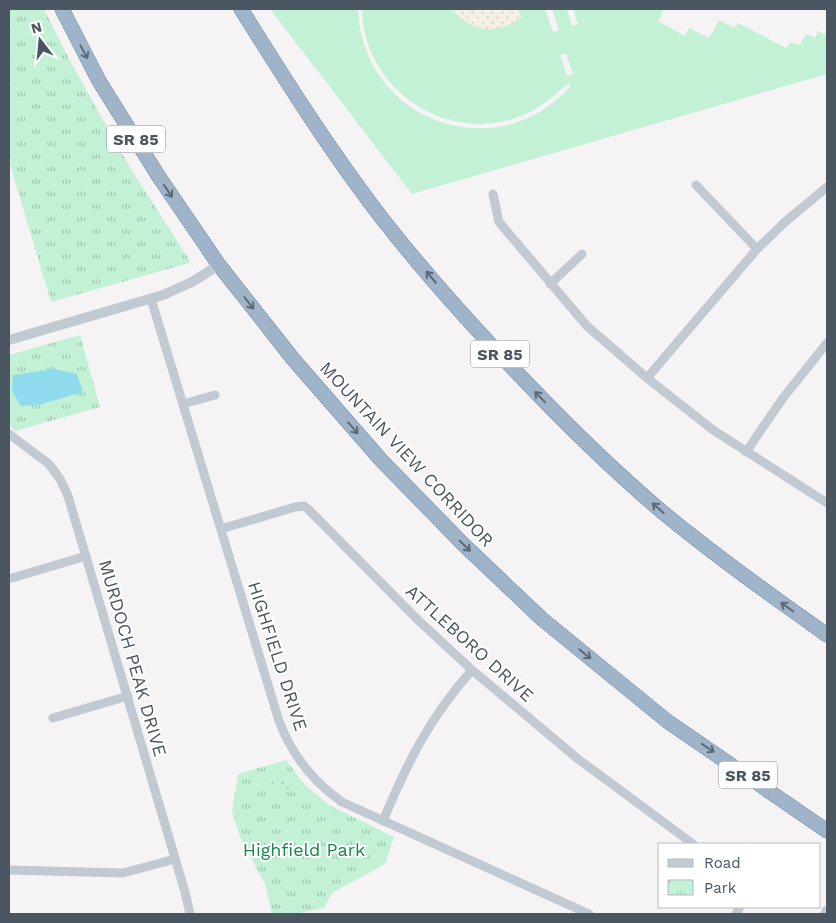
<svg xmlns="http://www.w3.org/2000/svg" width="836" height="923" font-family="'Work Sans',sans-serif">
  <style>
    .grass { fill: #c3f1d5; fill-rule: evenodd }
    .sand { fill: url(#sand-dots) }
    .park { fill: url(#park-tufts) }
    .garden { fill: url(#garden-dots) }
    .water { fill: #90daee }
    .lines { fill: none; stroke-linecap: round; stroke-linejoin: round }
    .trunk-casing { stroke: #7690ad; stroke-width: 15 }
    .minor { stroke: #c1cad2; stroke-width: 9 }
    .tertiary { stroke: #c1cad2; stroke-width: 10 }
    .secondary { stroke: #c1cbd6; stroke-width: 11 }
    .trunk { stroke: #9fb4c9; stroke-width: 14 }
    .oneway { stroke: #5b6976 }
    .labels { text-anchor: middle; dominant-baseline: central; stroke-width: 4; stroke-linejoin: round; paint-order: stroke }
    .shield { fill: #fff; stroke: #808990; stroke-width: 1 }
    .shield-label { font-size: 16px; font-weight: bold; fill: #4a5661 }
    .street-label { font-size: 18px; fill: #4a5661; stroke: #fff }
    .park-label { font-size: 18px; fill: #17864f; stroke: #fff }
  </style>
  <defs>
    <pattern id="sand-dots" width="8" height="8" patternUnits="userSpaceOnUse" patternTransform="scale(1.25)"><rect width="8" height="8" fill="#f5f0e5"/><path d="M2 2h.1M6 6h.1" fill="none" stroke="#d4d0c7" stroke-width="1.8" stroke-linecap="round"/></pattern>
    <pattern id="park-tufts" width="24" height="20" patternUnits="userSpaceOnUse" patternTransform="scale(1.25)"><rect width="24" height="20" fill="#c3f1d5"/><path d="M3 7l-1-3M5 7V3M7 7l1-3M15 17l-1-3M17 17v-4M19 17l1-3" fill="none" stroke="#a0c6b0"/></pattern>
    <pattern id="garden-dots" width="8" height="8" patternUnits="userSpaceOnUse" patternTransform="scale(1.25)"><rect width="8" height="8" fill="#c3f1d5"/><path d="M2 2h.1M6 6h.1" fill="none" stroke="#a0c6b0" stroke-width="1.8" stroke-linecap="round"/></pattern>
  </defs>
  <rect width="100%" height="100%" fill="#f5f3f3"/>
  <path class="grass" d="M 270,9 L 358,9 C 362,120 495,170 570,87 L 569,83 C 550,98 540,110 515,118 C 441,143 363,85 362,9 L 545,9 L 553,32 L 559,30 L 552,9 L 567,9 L 572,26 L 578,24 L 573,9 L 664,9 L 658,21 L 685,36 L 689,28 L 709,38 L 719,20 L 734,28 L 738,23 L 786,48 L 791,42 L 800,45 L 806,34 L 815,38 L 818,31 L 827,36 L 827,74 L 412,194 ZM 566,53 L 573,74 L 567,76 L 560,55 Z"/>
  <path class="sand" d="M 453,9 L 481,9 L 482,10 L 487,9 L 518,9 L 521,17 C 499,36 470,32 453,9 Z"/>
  <path class="park" d="M 9,9 L 44,9 L 68,57 L 126,161 L 190,261 L 189,263 L 51,302 L 9,161 Z
    M 80,335 L 100,407 L 15,431 L 9,424 L 9,355 Z
    M 286,760 L 304,784 L 329,805 L 394,837 L 385,864 L 332,893 L 324,908 L 295,914 L 272,914 L 265,884 L 240,837 L 232,811 L 238,774 Z"/>
  <path class="garden" d="M 271,777 C 283,780 292,780 299,791 L 295,792 C 287,786 278,787 269,783 Z"/>
  <path class="water" d="M 54,369 L 77,374 L 83,392 L 38,405 L 21,406 L 12,391 L 13,375 Z"/>
  <g class="lines">
    <defs>
      <path id="trunk" d="M 62,9 L 99,81 L 159,177 L 219,265 L 293,359 L 381,460 L 463,544 L 542,619 L 667,721 L 827,831
        M 241,9 C 286,81 332,154 384,221 C 428,277 476,330 525,381 C 568,426 613,470 660,510 C 714,555 770,595 827,635"/>
    </defs>
    <use href="#trunk" class="trunk-casing"/>
    <path class="minor" d="M 696,185 L 757,249
      M 493,194 L 499,222 L 587,326 L 647,378 L 713,430 L 827,503
      M 550,284 L 582,254
      M 151,299 L 279,721 C 292,755 312,781 342,802 L 589,914
      M 647,378 L 757,249 L 785,222 L 827,187
      M 183,404 L 215,395
      M 9,434 L 49,464 L 60,479 L 68,496 L 185,892 L 190,914
      M 746,452 L 783,398 L 827,343
      M 221,529 L 295,507 L 304,506 L 308,509 L 418,620 L 472,670 L 578,759 L 693,844
      M 12,578 L 86,556
      M 53,718 L 128,696
      M 383,821 C 407,763 430,717 472,670
      M 9,870 L 123,873 L 175,859
      M 736,914 L 740,907"/>
    <path class="tertiary" d="M 9,340 L 163,295 L 192,282 L 219,265"/>
    <path class="secondary" d="M 826,914 L 827,911"/>
    <use href="#trunk" class="trunk"/>
  </g>
  <defs><path id="oneway-shaft" d="M-6 0H5M1.5-3L5.5 0L1.5 3" fill="none" stroke-width="1.6" stroke-linecap="round" stroke-linejoin="round" transform="scale(1.25)"/></defs>
  <g class="oneway">
    <use href="#oneway-shaft" transform="translate(84 52) rotate(62)"/>
    <use href="#oneway-shaft" transform="translate(168 191) rotate(56)"/>
    <use href="#oneway-shaft" transform="translate(431 277) rotate(-130)"/>
    <use href="#oneway-shaft" transform="translate(249 303) rotate(52)"/>
    <use href="#oneway-shaft" transform="translate(540 397) rotate(-134)"/>
    <use href="#oneway-shaft" transform="translate(353 428) rotate(49)"/>
    <use href="#oneway-shaft" transform="translate(658 508) rotate(-139)"/>
    <use href="#oneway-shaft" transform="translate(465 546) rotate(44)"/>
    <use href="#oneway-shaft" transform="translate(787 607) rotate(-145)"/>
    <use href="#oneway-shaft" transform="translate(585 654) rotate(39)"/>
    <use href="#oneway-shaft" transform="translate(708 748) rotate(34)"/>
  </g>
  <g class="labels">
    <g class="shield">
      <rect x="107" y="125.5" width="58" height="27" rx="4"/>
      <rect x="471" y="340.5" width="58" height="27" rx="4"/>
      <rect x="719" y="761.5" width="58" height="27" rx="4"/>
    </g>
    <g class="shield-label">
      <text x="136" y="139">SR 85</text>
      <text x="500" y="354">SR 85</text>
      <text x="748" y="775">SR 85</text>
    </g>
    <g class="street-label">
      <text transform="translate(407 454) rotate(47)">MOUNTAIN VIEW CORRIDOR</text>
      <text transform="translate(470 643) rotate(42)">ATTLEBORO DRIVE</text>
      <text transform="translate(278 656) rotate(72)">HIGHFIELD DRIVE</text>
      <text transform="translate(133 658) rotate(74)">MURDOCH PEAK DRIVE</text>
    </g>
    <g class="park-label">
      <text x="304" y="849">Highfield Park</text>
    </g>
  </g>
  <rect width="836" height="923" fill="none" stroke="#4a5661" stroke-width="20"/>
  <rect x="658" y="843" width="162" height="65" fill="#ffffff" stroke="#b7bbc0"/>
  <rect x="668" y="859" width="25" height="8" fill="#c1cbd6" stroke="#b7bbc0"/>
  <text x="704" y="868" font-size="15" fill="#4a5661">Road</text>
  <rect x="668" y="880" width="25" height="15" fill="url(#park-tufts)" stroke="#b7bbc0"/>
  <text x="704" y="893" font-size="15" fill="#4a5661">Park</text>
  <g transform="translate(40 40) rotate(344)" stroke="#ffffff" stroke-width="4" paint-order="stroke">
  <path d="M0-4L9 19L0 12L-9 19Z" fill="#4a5661"/>
  <text y="-8" font-size="14" font-weight="bold" text-anchor="middle" fill="#4a5661">N</text>
  </g>
</svg>
